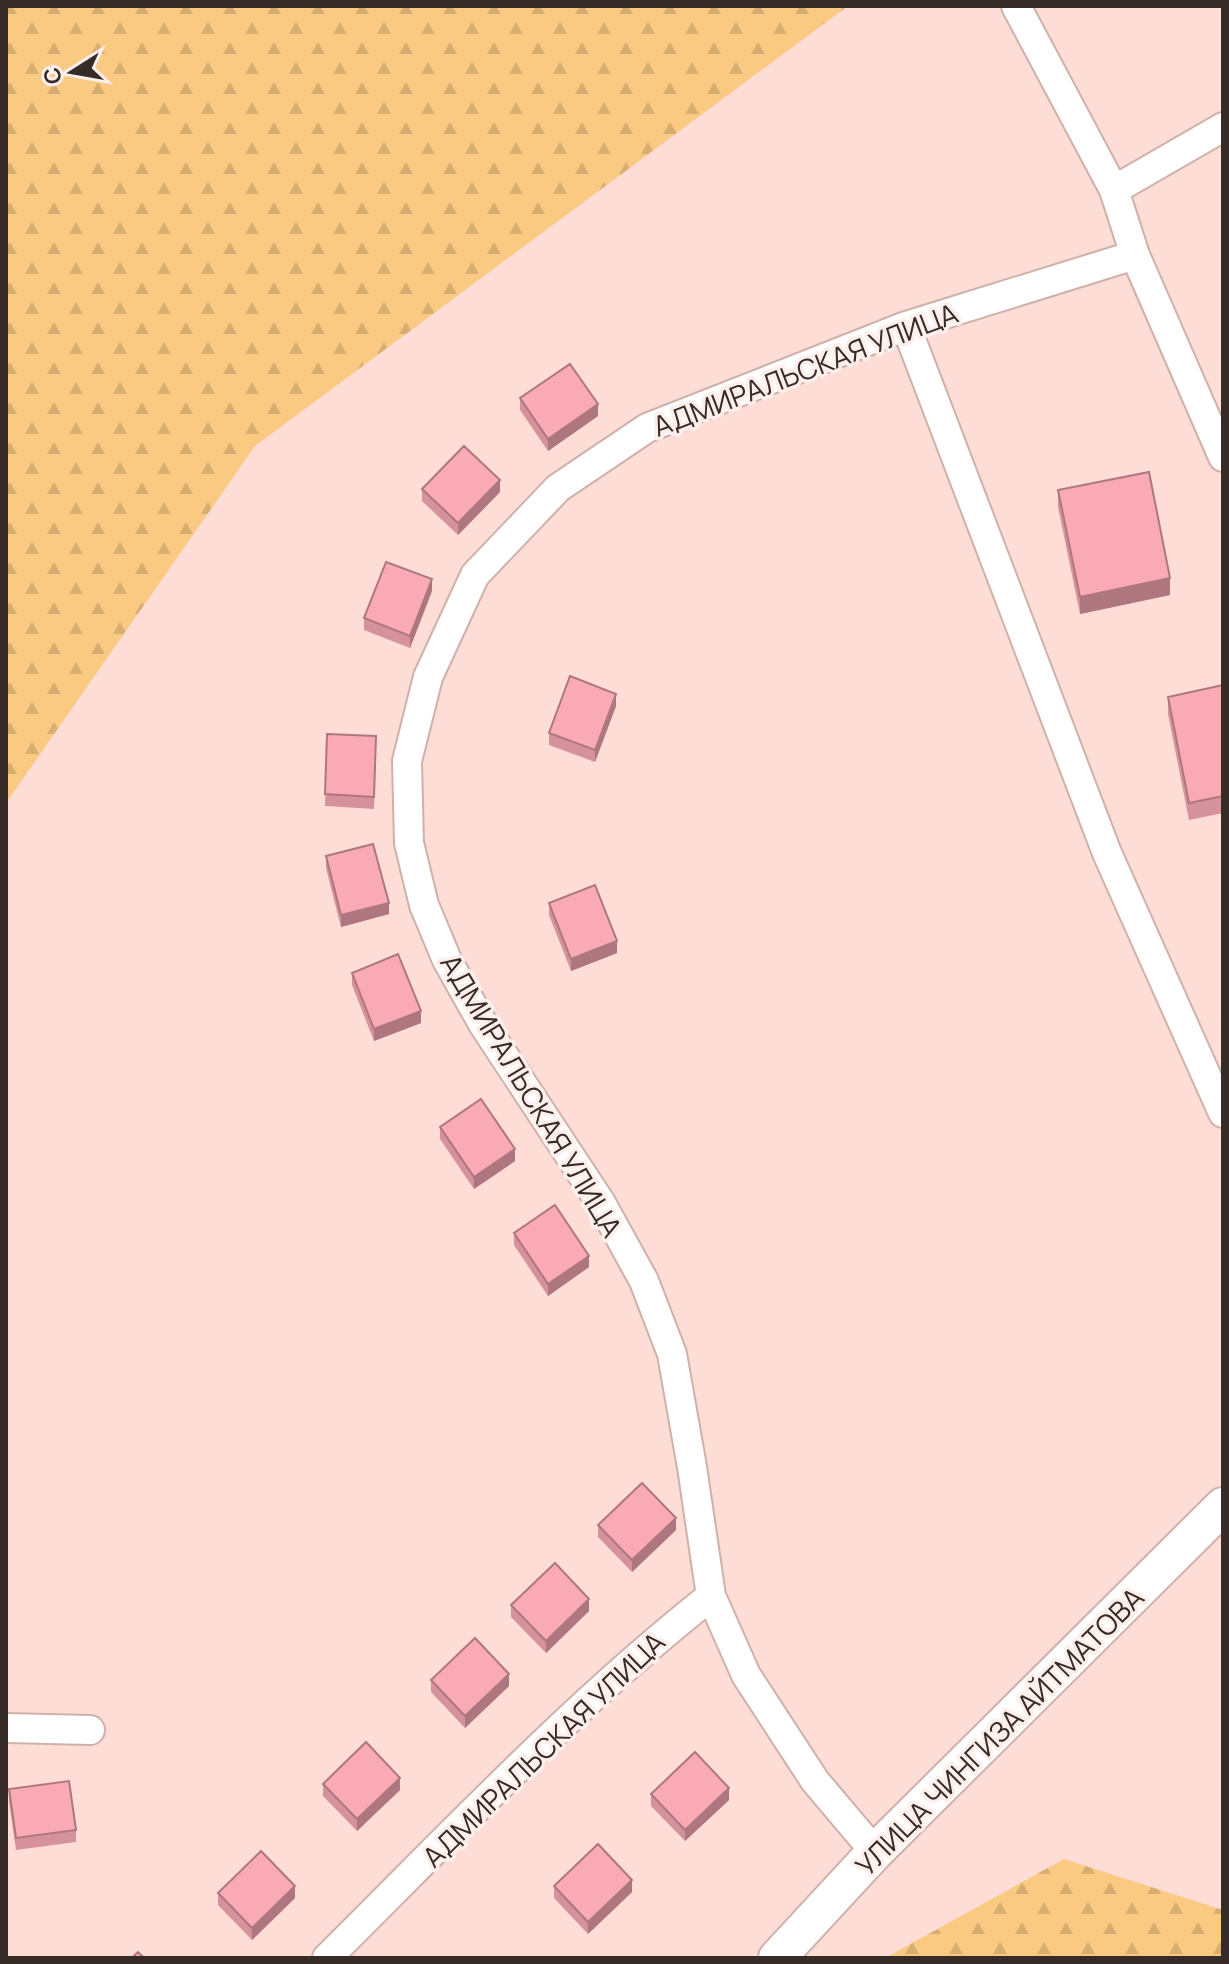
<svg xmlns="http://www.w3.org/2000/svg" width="1229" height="1964" font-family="Manrope,sans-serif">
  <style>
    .forest { fill: url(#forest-firs) }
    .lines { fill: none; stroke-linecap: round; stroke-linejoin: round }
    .minor-casing { stroke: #cfb1aa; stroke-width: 32 }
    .tertiary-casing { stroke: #cfb1aa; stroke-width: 40 }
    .minor { stroke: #fff; stroke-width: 28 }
    .tertiary { stroke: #fff; stroke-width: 36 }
    .wall { fill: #d6929c }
    .shaded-wall { fill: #ae777f }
    .building { fill: #f9aab5; stroke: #ae777f; stroke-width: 2 }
    .labels { text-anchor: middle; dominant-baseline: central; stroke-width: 7; stroke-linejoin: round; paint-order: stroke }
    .street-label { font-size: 28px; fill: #372b28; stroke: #fcefec }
  </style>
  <defs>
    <pattern id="forest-firs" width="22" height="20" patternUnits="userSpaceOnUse" patternTransform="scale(2)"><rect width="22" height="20" fill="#fbca82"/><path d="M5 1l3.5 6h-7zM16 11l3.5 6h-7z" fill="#d8ae70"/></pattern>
  </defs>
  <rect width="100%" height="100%" fill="#fdddd6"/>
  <path class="forest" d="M 6,6 L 848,6 L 255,446 L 6,803 Z
    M 1064,1859 L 1223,1910 L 1223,1958 L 885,1958 Z"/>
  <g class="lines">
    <defs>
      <path id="minor" d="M 1016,6 L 1114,190 L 1135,255 L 1223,457
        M 1114,190 L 1223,127
        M 906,326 L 1107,853 L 1223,1113
        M 711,1596 L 746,1675 L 815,1781 L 875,1852
        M 6,1728 L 90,1730
        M 327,1958 C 452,1834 573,1705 711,1596 L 692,1467 L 672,1354 L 644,1281 L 601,1203 L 483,1024 L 447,960 L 424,905 L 409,843 L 407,761 L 428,677 L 475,575 L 558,488 L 647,428 L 906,326 L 1135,255"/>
      <path id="tertiary" d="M 777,1958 L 875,1852 L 1223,1506"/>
    </defs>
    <use href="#minor" class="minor-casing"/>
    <use href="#tertiary" class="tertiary-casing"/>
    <use href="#minor" class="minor"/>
    <use href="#tertiary" class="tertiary"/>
  </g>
  <path class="wall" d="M 520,398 L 598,416 L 548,451 L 520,410 Z
    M 422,489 L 500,492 L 458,535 L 422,501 Z
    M 1058,490 L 1170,595 L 1080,614 L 1058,507 Z
    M 432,591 L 410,648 L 364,630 L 364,618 Z
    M 1223,685 L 1223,813 L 1189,820 L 1168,714 L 1168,697 Z
    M 616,706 L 595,762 L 549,745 L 549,733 Z
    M 327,734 L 376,748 L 374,809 L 325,806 Z
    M 326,856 L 389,914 L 341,927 L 326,868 Z
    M 549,903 L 617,953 L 571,971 L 549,915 Z
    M 352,973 L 421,1023 L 374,1041 L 352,985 Z
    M 440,1127 L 515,1161 L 474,1189 L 440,1139 Z
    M 514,1233 L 589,1267 L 548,1296 L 514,1245 Z
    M 598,1525 L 676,1530 L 632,1572 L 598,1537 Z
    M 511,1605 L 589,1611 L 546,1653 L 511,1617 Z
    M 431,1680 L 509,1686 L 465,1728 L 431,1692 Z
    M 323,1784 L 400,1790 L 357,1831 L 323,1796 Z
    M 9,1789 L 76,1830 L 76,1842 L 16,1850 L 9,1801 Z
    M 651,1794 L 729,1800 L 685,1841 L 651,1806 Z
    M 554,1886 L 632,1892 L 588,1934 L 554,1898 Z
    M 218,1893 L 295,1898 L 252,1940 L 218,1905 Z"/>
  <path class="shaded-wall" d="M 598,404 L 598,416 L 548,451 L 548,439 Z
    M 500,480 L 500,492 L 458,535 L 458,523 Z
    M 1170,578 L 1170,595 L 1080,614 L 1080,597 Z
    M 432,579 L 432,591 L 410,648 L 410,636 Z
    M 616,694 L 616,706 L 595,762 L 595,750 Z
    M 389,903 L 389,914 L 341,927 L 341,915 Z
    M 617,941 L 617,953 L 571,971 L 571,959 Z
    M 421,1011 L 421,1023 L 374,1041 L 374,1029 Z
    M 515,1149 L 515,1161 L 474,1189 L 474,1177 Z
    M 589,1256 L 589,1267 L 548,1296 L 548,1284 Z
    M 676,1518 L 676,1530 L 632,1572 L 632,1560 Z
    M 589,1599 L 589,1611 L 546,1653 L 546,1641 Z
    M 509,1674 L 509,1686 L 465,1728 L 465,1716 Z
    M 400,1778 L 400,1790 L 357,1831 L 357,1819 Z
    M 729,1788 L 729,1800 L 685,1841 L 685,1830 Z
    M 632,1880 L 632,1892 L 588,1934 L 588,1922 Z
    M 295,1886 L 295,1898 L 252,1940 L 252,1928 Z"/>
  <path class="building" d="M 570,364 L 598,404 L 548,439 L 520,398 Z
    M 464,446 L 500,480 L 458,523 L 422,489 Z
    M 1149,472 L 1170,578 L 1080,597 L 1058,490 Z
    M 386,562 L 432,579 L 410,636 L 364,618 Z
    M 570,676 L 616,694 L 595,750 L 549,733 Z
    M 1223,685 L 1223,796 L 1189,803 L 1168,697 Z
    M 327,734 L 376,736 L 374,797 L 325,794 Z
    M 373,844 L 389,903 L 341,915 L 326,856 Z
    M 595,885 L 617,941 L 571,959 L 549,903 Z
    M 398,954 L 421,1011 L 374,1029 L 352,973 Z
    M 481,1099 L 515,1149 L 474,1177 L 440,1127 Z
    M 555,1205 L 589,1256 L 548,1284 L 514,1233 Z
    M 642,1483 L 676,1518 L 632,1560 L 598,1525 Z
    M 555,1563 L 589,1599 L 546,1641 L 511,1605 Z
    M 475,1638 L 509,1674 L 465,1716 L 431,1680 Z
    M 366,1742 L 400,1778 L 357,1819 L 323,1784 Z
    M 695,1752 L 729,1788 L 685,1830 L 651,1794 Z
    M 69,1781 L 76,1830 L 16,1838 L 9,1789 Z
    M 598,1844 L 632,1880 L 588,1922 L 554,1886 Z
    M 261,1851 L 295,1886 L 252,1928 L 218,1893 Z
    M 138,1952 L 144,1958 L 132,1958 Z"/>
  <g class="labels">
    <g class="street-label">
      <text transform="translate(805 369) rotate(-21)">АДМИРАЛЬСКАЯ УЛИЦА</text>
      <text transform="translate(532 1095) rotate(59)">АДМИРАЛЬСКАЯ УЛИЦА</text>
      <text transform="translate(999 1731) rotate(-45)">УЛИЦА ЧИНГИЗА АЙТМАТОВА</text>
      <text transform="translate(543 1749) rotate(-44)">АДМИРАЛЬСКАЯ УЛИЦА</text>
    </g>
  </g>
  <rect width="1229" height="1964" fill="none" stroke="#372b28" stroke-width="16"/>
  <g transform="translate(72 72) rotate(259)" stroke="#fcefec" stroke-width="6" paint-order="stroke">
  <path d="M0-6L14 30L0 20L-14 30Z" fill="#372b28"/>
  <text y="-12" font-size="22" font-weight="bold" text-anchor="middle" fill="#372b28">С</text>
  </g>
</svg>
